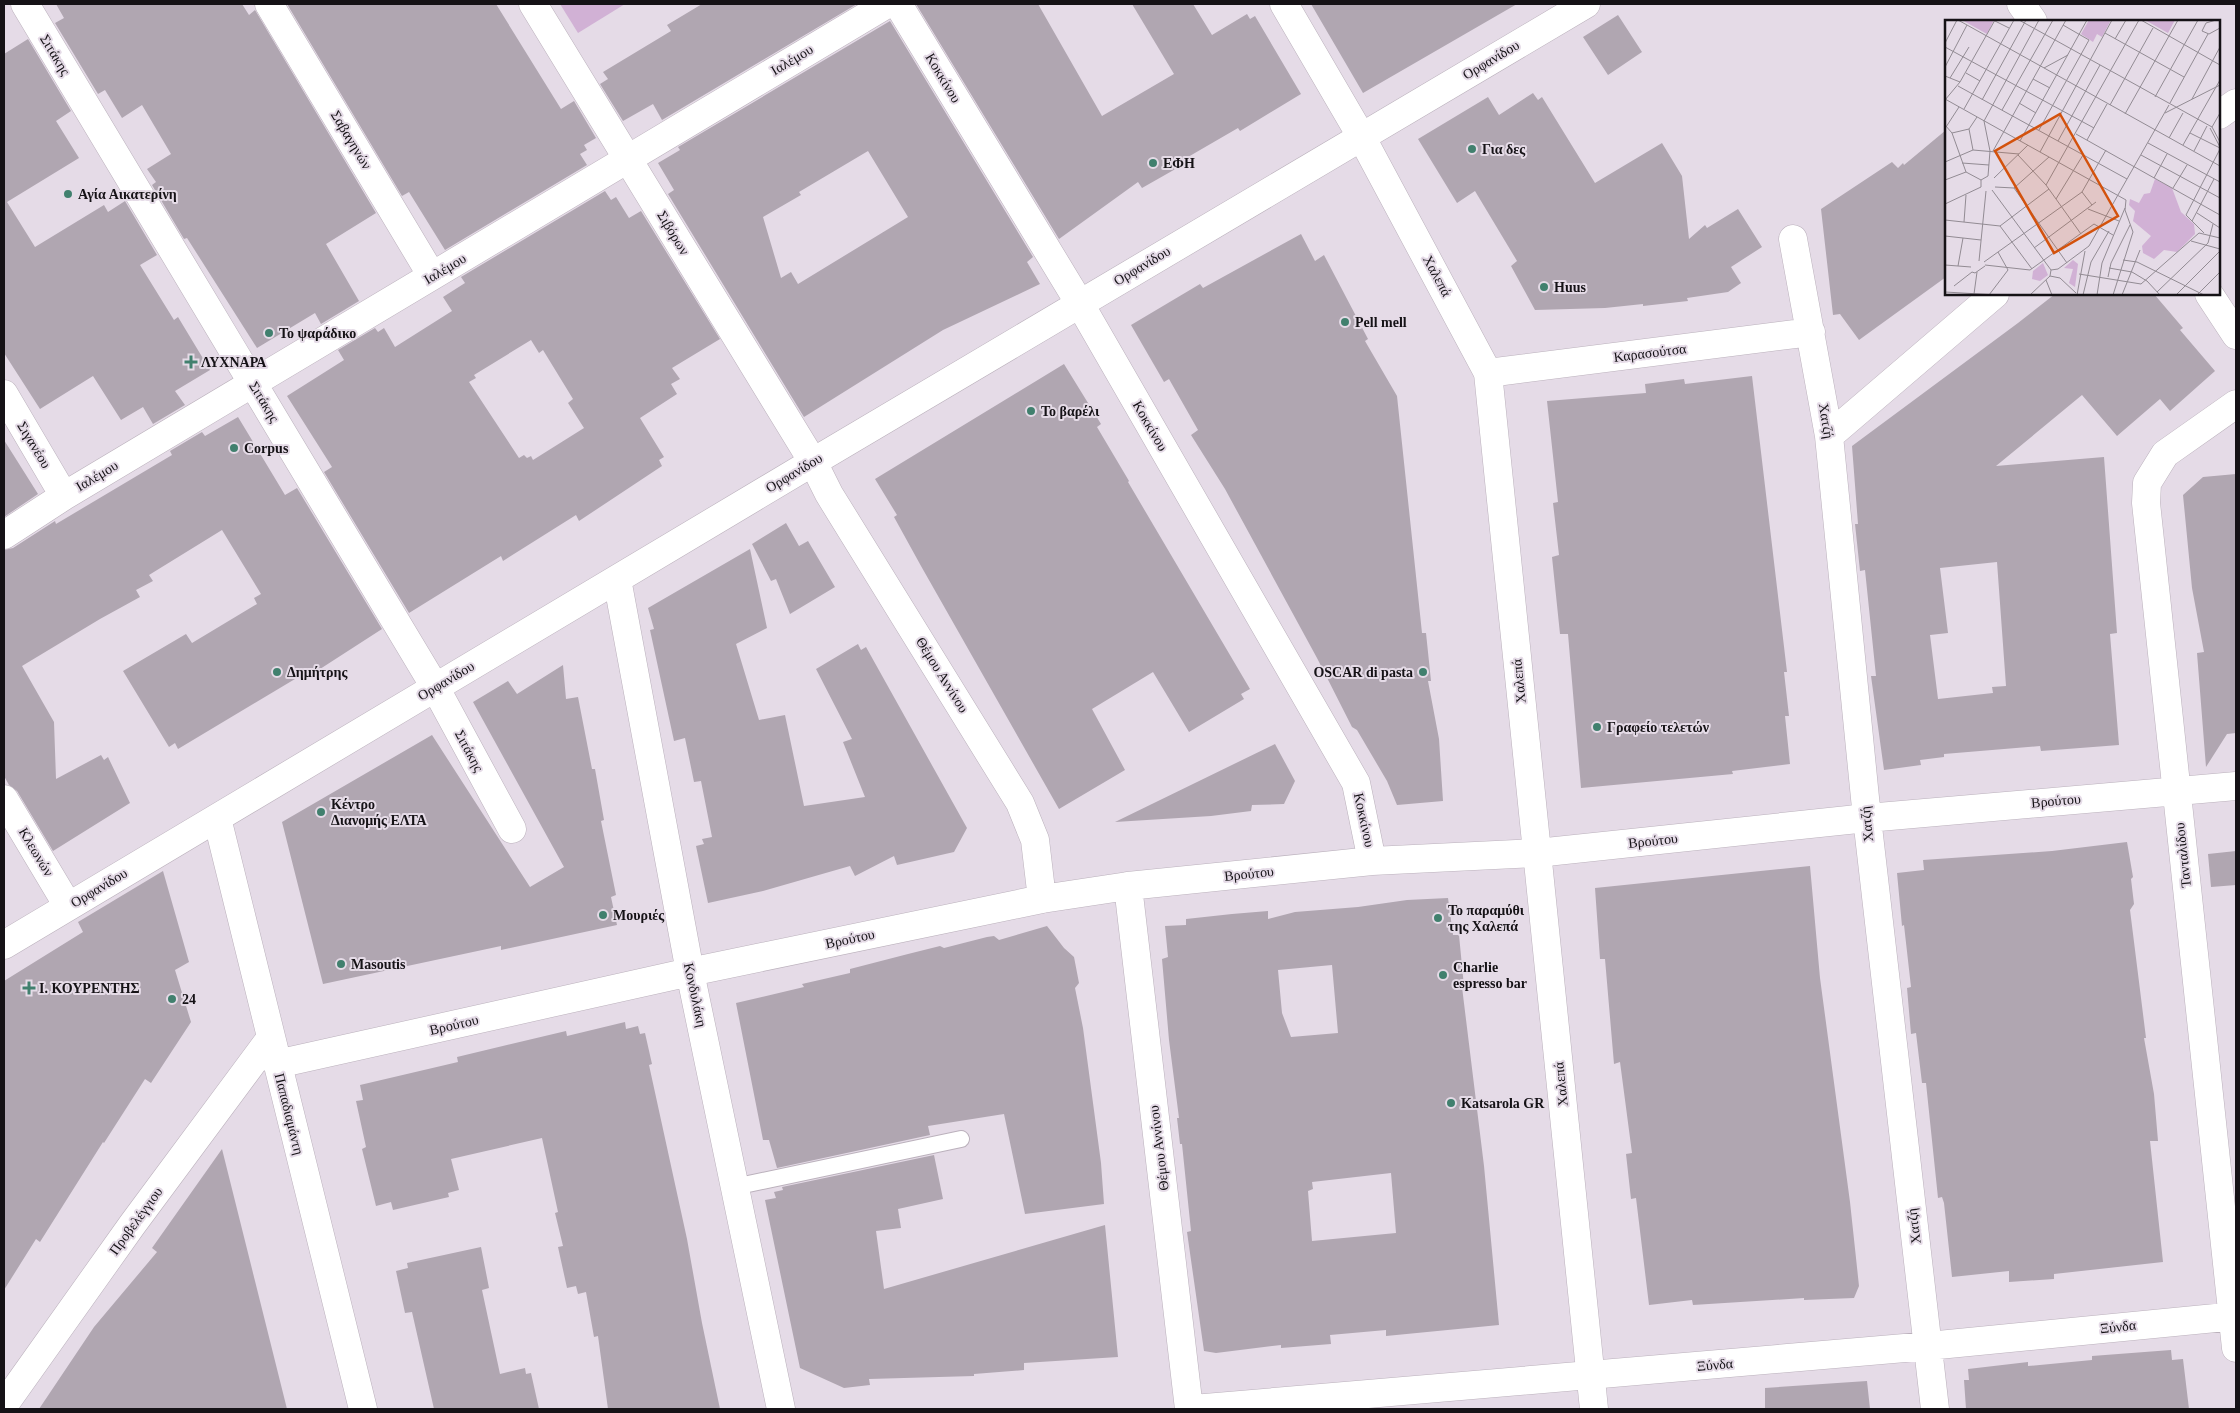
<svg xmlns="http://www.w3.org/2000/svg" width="2240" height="1413" font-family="Georgia,serif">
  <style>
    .park { fill: #d1b1d5 }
    .building { fill: #b0a6b1; fill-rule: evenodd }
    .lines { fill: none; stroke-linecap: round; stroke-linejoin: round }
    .lane-casing { stroke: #bbb1bc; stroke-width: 18 }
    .street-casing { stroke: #bbb1bc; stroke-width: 29 }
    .secondary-casing { stroke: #bbb1bc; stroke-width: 29 }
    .lane { stroke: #fff; stroke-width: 16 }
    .street { stroke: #fff; stroke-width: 28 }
    .secondary { stroke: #fff; stroke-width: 28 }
    .poi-dot { fill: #41806e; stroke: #e5dbe7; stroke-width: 2 }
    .labels { text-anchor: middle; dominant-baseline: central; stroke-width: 4; stroke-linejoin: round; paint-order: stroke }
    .street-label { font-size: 14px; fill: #151216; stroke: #e5dbe7 }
    .poi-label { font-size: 14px; font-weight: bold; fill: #151216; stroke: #e5dbe7; text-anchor: start }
    .inset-road { fill: none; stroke: #928b93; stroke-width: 1 }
    .view { fill: #d3520d; fill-opacity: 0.15; stroke: #d3520d; stroke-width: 2.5 }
    .inset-edge { fill: none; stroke: #151216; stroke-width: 2.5 }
  </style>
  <rect width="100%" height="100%" fill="#e5dbe7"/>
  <path class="park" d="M 560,4 L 625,4 L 578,33 Z"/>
  <path class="building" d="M 56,4 L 242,4 L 249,15 L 255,10 L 376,213 L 326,244 L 359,301 L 321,324 L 315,313 L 257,348 L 187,238 L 184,239 L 152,185 L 156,182 L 147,169 L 171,154 L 142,105 L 122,118 L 105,90 L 98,94 L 55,23 L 64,18 Z
    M 287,4 L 496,4 L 561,109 L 574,101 L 596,138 L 584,145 L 587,150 L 580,154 L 587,165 L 445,250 L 409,192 L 402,196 Z
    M 702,4 L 857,4 L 662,120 L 653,104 L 623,121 L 600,84 L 608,79 L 603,72 L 671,31 L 667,25 Z
    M 916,4 L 1038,4 L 1102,116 L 1174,74 L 1132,4 L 1193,4 L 1212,35 L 1247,14 L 1250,19 L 1255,16 L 1301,94 L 1240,131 L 1238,128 L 1188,157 L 1176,162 L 1179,167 L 1142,188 L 1138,182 L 1059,239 Z
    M 1311,4 L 1517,4 L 1363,93 Z
    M 1618,15 L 1642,52 L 1608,75 L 1583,37 Z
    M 890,21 L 1033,257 L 1027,262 L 1040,284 L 943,330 L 804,417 L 668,194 L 674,190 L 658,163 L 680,150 L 678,147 ZM 868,151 L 908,217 L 798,284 L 791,272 L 781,278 L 763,217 L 801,195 L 799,192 Z
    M 28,39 L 71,111 L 56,121 L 79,158 L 7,202 L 35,247 L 104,205 L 108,212 L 125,201 L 157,255 L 140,265 L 174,320 L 178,317 L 210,370 L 175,391 L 185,405 L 153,424 L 143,407 L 121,420 L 93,376 L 40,409 L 4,353 L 4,54 Z
    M 1533,93 L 1538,100 L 1542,97 L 1595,183 L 1662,143 L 1682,176 L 1689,239 L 1705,225 L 1707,228 L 1738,209 L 1762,247 L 1731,267 L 1741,283 L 1728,292 L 1687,298 L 1688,301 L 1643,306 L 1643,304 L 1605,308 L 1535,310 L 1511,266 L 1517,261 L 1475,191 L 1457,203 L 1418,139 L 1488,97 L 1499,115 Z
    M 1946,130 L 1946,277 L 1859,340 L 1840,314 L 1833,315 L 1821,209 L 1892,162 L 1898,168 L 1903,163 L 1904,165 Z
    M 605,191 L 611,200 L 616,197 L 629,218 L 641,211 L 720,339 L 672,368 L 680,379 L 671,384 L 677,394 L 640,418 L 664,457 L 659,460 L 662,466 L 579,521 L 576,515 L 503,561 L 501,556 L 409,613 L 324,472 L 332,467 L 287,396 L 344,360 L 338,350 L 375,328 L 378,332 L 384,328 L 395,347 L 452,311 L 443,297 L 465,283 L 461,277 ZM 531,340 L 539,353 L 543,350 L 573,399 L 568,403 L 584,428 L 533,460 L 531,456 L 527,458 L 524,455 L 519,458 L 469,382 L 476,378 L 474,375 Z
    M 1301,234 L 1315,261 L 1324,255 L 1368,339 L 1365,341 L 1397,396 L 1422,633 L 1426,633 L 1431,681 L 1428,681 L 1439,739 L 1443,801 L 1397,805 L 1387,781 L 1357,730 L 1352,727 L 1317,658 L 1225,489 L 1191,435 L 1198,430 L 1169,379 L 1164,382 L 1131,325 L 1200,284 L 1203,288 Z
    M 2055,294 L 2154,294 L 2183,328 L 2180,330 L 2215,371 L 2170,411 L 2160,399 L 2117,436 L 2082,395 L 1996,466 L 2104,457 L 2117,633 L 2110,634 L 2119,745 L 2041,751 L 2040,746 L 1944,754 L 1944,757 L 1920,760 L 1921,765 L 1884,770 L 1871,676 L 1876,676 L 1865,570 L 1860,571 L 1855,524 L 1858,524 L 1852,446 L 2018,323 ZM 1997,562 L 2006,686 L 1992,687 L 1993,693 L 1938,699 L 1930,635 L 1948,633 L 1940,568 Z
    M 1064,364 L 1101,424 L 1097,427 L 1129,481 L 1128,482 L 1250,689 L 1241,694 L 1244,699 L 1189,732 L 1153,672 L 1092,709 L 1125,770 L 1059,809 L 921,566 L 894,517 L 897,515 L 875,479 Z
    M 1752,376 L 1787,672 L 1784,672 L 1789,716 L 1785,716 L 1790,764 L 1732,771 L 1733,774 L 1581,788 L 1568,634 L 1560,634 L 1552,557 L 1559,555 L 1553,503 L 1558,502 L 1547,401 L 1646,393 L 1645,384 L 1684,379 L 1685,384 Z
    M 238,417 L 285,495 L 297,488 L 382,629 L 303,680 L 300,676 L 178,749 L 175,743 L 169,747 L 123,671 L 186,634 L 192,643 L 257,604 L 254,598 L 261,594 L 222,530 L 149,575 L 153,581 L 136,590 L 140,597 L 100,619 L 22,666 L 54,722 L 56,779 L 101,755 L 104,760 L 108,757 L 130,803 L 53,851 L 17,791 L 9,785 L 4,776 L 4,550 L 13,548 L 55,521 L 56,524 L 172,455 L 170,451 L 202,432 L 205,436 Z
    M 4,440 L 38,494 L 4,517 Z
    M 2236,474 L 2236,733 L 2227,734 L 2206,767 L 2197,653 L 2204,652 L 2192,588 L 2183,495 L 2203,477 Z
    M 786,523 L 799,546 L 808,541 L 835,587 L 790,614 L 776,579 L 771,581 L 752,544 Z
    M 750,549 L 767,628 L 736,644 L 759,720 L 785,715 L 804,806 L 865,797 L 843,742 L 852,739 L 816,669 L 858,644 L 861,650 L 866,647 L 967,828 L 954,852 L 897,865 L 894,856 L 855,876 L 850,866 L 763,891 L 708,903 L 696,846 L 704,844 L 702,839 L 712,837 L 701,781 L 694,782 L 685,738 L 674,741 L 650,630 L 654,629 L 648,608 Z
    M 563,665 L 566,699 L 578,697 L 592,769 L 595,769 L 604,820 L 601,821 L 616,895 L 611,897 L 617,925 L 501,950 L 501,946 L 323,984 L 282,822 L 432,735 L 530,887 L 564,867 L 473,702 L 508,681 L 517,694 Z
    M 1275,744 L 1295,781 L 1284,804 L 1252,805 L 1251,811 L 1211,816 L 1115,822 Z
    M 2127,842 L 2133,877 L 2131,879 L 2134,904 L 2130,910 L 2146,1038 L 2144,1038 L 2154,1094 L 2158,1141 L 2150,1141 L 2163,1262 L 2054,1274 L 2054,1279 L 2009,1282 L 2009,1271 L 1952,1277 L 1944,1203 L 1942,1197 L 1938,1198 L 1926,1083 L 1922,1083 L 1916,1033 L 1911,1034 L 1907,988 L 1911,987 L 1904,925 L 1902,926 L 1897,873 L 1924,870 L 1923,860 L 2052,851 Z
    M 2236,851 L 2236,885 L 2211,887 L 2208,854 Z
    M 1810,866 L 1820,978 L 1850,1202 L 1859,1286 L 1854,1298 L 1804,1300 L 1804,1298 L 1693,1305 L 1692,1300 L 1649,1305 L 1636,1198 L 1631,1199 L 1626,1154 L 1632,1153 L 1620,1062 L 1614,1064 L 1605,959 L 1600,959 L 1595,888 Z
    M 163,871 L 189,962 L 175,970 L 191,1022 L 151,1083 L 145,1079 L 104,1143 L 103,1142 L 40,1242 L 36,1239 L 4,1290 L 4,981 L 83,932 L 78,922 Z
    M 1448,898 L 1453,935 L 1459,935 L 1464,987 L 1462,987 L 1484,1166 L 1499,1325 L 1386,1336 L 1386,1330 L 1330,1335 L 1331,1344 L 1281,1348 L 1281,1345 L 1216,1353 L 1204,1351 L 1187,1232 L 1191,1231 L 1182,1144 L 1180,1144 L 1177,1118 L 1179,1118 L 1169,1040 L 1162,959 L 1168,957 L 1165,926 L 1186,925 L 1186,919 L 1232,914 L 1268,911 L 1268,919 L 1295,912 L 1358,907 L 1407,900 ZM 1332,965 L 1338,1033 L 1291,1037 L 1282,1013 L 1278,970 ZM 1391,1173 L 1396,1233 L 1312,1241 L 1308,1191 L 1313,1189 L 1312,1182 Z
    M 1047,926 L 1064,948 L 1074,957 L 1079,983 L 1075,988 L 1083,1028 L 1101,1163 L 1104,1204 L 1025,1214 L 1004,1114 L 928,1126 L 930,1135 L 777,1168 L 769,1140 L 763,1140 L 736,1003 L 804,987 L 802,984 L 850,973 L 850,969 L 908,954 L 940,946 L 944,948 L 987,937 L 994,936 L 999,940 Z
    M 625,1022 L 626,1029 L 638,1026 L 640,1034 L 645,1033 L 652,1064 L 649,1065 L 687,1239 L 702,1323 L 720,1409 L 608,1409 L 598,1336 L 594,1337 L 586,1292 L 578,1294 L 576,1286 L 567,1288 L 558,1247 L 563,1246 L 555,1213 L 558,1212 L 542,1138 L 451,1159 L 459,1190 L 448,1193 L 449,1197 L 393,1210 L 391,1202 L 376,1206 L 362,1149 L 366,1147 L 356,1101 L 363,1100 L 360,1085 L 458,1062 L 457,1057 L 566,1031 L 567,1036 Z
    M 222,1149 L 287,1409 L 39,1409 L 94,1327 L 157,1252 L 152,1248 Z
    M 934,1155 L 943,1199 L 898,1209 L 901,1228 L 876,1231 L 884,1289 L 1105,1225 L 1118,1357 L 1024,1363 L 1024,1370 L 974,1374 L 974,1376 L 869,1379 L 870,1385 L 844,1388 L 800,1368 L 765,1200 L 776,1198 L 774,1192 L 783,1190 L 782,1187 Z
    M 481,1247 L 489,1288 L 482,1290 L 500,1374 L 525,1368 L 526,1374 L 531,1373 L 539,1409 L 434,1409 L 412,1312 L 405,1313 L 396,1271 L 408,1268 L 407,1263 Z
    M 2171,1350 L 2172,1360 L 2183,1359 L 2189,1409 L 1966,1409 L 1964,1380 L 1969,1380 L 1968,1369 L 2028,1362 L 2028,1366 L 2092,1360 L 2092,1356 Z
    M 1867,1381 L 1870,1409 L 1765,1409 L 1765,1388 Z"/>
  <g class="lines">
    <defs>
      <path id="lane" d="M 734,1187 L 961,1139"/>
      <path id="street" d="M 25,4 L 435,687 L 512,829
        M 269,4 L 432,276
        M 898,4 L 1080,304 L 1356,783 L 1372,861
        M 1284,4 L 1361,136
        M 2021,4 L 2033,21
        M 2219,115 L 2236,103
        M 1793,239 L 1829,436 L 1867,818 L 1935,1409
        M 2209,294 L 2236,335
        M 1488,373 L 1811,332
        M 4,394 L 64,496
        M 2236,404 L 2165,454 L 2147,483 L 2146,503 L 2236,1348
        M 1829,436 L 1995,294
        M 4,535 L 64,496 L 887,4
        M 617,579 L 690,972 L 781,1409
        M 4,799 L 68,906
        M 217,818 L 363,1409
        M 1128,886 L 1189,1409
        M 4,945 L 813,462 L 829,494 L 1020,803 L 1035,840 L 1042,899
        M 277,1064 L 690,972 L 1042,899 L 1128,886 L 1372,861 L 1537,853 L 1867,818 L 2236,786
        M 4,1405 L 132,1225 L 270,1039
        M 1193,1409 L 1928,1346 L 2236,1316"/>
      <path id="secondary" d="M 533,4 L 813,462 L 1586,4
        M 1361,136 L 1488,373 L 1594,1409"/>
    </defs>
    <use href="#lane" class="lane-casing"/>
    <use href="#street" class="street-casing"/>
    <use href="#secondary" class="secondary-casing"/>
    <use href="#lane" class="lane"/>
    <use href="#street" class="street"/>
    <use href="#secondary" class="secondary"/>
  </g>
  <g class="poi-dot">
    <circle cx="1472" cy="149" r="5"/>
    <circle cx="1153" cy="163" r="5"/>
    <circle cx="68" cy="194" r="5"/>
    <circle cx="1544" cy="287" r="5"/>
    <circle cx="1345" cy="322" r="5"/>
    <circle cx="269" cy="333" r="5"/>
    <path d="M188.5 354.5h5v5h5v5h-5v5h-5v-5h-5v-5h5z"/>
    <circle cx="1031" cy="411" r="5"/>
    <circle cx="234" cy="448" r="5"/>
    <circle cx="277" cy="672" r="5"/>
    <circle cx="1423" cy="672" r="5"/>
    <circle cx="1597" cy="727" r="5"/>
    <circle cx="321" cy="812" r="5"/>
    <circle cx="603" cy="915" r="5"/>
    <circle cx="1438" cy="918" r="5"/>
    <circle cx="341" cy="964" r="5"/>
    <circle cx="1443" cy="975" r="5"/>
    <path d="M26.5 980.5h5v5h5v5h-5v5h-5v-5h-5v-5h5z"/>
    <circle cx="172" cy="999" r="5"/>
    <circle cx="1451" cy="1103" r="5"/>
  </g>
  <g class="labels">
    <g class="street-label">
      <text transform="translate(55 55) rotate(59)">Σιτάκης</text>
      <text transform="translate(792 60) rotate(-31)">Ιαλέμου</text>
      <text transform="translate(1491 60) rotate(-31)">Ορφανίδου</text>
      <text transform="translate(943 78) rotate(59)">Κοκκίνου</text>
      <text transform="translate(351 140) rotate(59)">Σαβαγηνών</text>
      <text transform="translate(673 233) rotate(59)">Σιβόρων</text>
      <text transform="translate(1142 266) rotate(-31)">Ορφανίδου</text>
      <text transform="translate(445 269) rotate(-31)">Ιαλέμου</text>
      <text transform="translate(1437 276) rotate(62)">Χαλεπά</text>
      <text transform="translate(1650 353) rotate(-7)">Καρασούτσα</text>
      <text transform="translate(264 402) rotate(59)">Σιτάκης</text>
      <text transform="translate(1826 421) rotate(81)">Χατζή</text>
      <text transform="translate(1150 426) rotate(60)">Κοκκίνου</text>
      <text transform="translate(34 445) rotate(59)">Σιγανέου</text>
      <text transform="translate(794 473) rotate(-31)">Ορφανίδου</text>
      <text transform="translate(97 476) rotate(-31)">Ιαλέμου</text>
      <text transform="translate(942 675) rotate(58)">Θέμου Αννίνου</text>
      <text transform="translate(446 681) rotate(-31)">Ορφανίδου</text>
      <text transform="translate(1519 681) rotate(-96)">Χαλεπά</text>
      <text transform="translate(469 751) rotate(62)">Σιτάκης</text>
      <text transform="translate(2056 801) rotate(-5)">Βρούτου</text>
      <text transform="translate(1364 820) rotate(78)">Κοκκίνου</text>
      <text transform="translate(1867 824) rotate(-96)">Χατζή</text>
      <text transform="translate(1653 841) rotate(-6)">Βρούτου</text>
      <text transform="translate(36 852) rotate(59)">Κλεωνών</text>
      <text transform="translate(2183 855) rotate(-96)">Τανταλίδου</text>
      <text transform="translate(1249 874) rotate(-6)">Βρούτου</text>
      <text transform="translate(99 888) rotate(-31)">Ορφανίδου</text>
      <text transform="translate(850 939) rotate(-12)">Βρούτου</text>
      <text transform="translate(695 995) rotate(78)">Κονδυλάκη</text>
      <text transform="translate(454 1025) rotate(-13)">Βρούτου</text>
      <text transform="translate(1561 1084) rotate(-96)">Χαλεπά</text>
      <text transform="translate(289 1114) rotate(76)">Παπαδιαμάντη</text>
      <text transform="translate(1159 1148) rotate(-97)">Θέμου Αννίνου</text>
      <text transform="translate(136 1221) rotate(-54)">Προβελέγγιου</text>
      <text transform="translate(1914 1226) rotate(-97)">Χατζή</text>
      <text transform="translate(2118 1327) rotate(-6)">Ξύνδα</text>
      <text transform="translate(1715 1365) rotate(-5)">Ξύνδα</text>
    </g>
    <g class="poi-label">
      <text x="1482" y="149">Για δες</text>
      <text x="1163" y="163">ΕΦΗ</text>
      <text x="78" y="194">Αγία Αικατερίνη</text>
      <text x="1554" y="287">Huus</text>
      <text x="1355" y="322">Pell mell</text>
      <text x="279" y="333">Το ψαράδικο</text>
      <text x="201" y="362">ΛΥΧΝΑΡΑ</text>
      <text x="1041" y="411">Το βαρέλι</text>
      <text x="244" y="448">Corpus</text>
      <text x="287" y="672">Δημήτρης</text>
      <text x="1413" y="672" text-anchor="end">OSCAR di pasta</text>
      <text x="1607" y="727">Γραφείο τελετών</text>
      <text x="331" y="804">Κέντρο<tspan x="331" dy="16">Διανομής ΕΛΤΑ</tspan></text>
      <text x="1448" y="910">Το παραμύθι<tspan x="1448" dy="16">της Χαλεπά</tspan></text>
      <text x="613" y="915">Μουριές</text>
      <text x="351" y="964">Masoutis</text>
      <text x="1453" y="967">Charlie<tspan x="1453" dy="16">espresso bar</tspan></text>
      <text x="39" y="988">Ι. ΚΟΥΡΕΝΤΗΣ</text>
      <text x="182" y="999">24</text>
      <text x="1461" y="1103">Katsarola GR</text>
    </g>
  </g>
  <g transform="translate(1945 20)">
    <rect width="275" height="275" fill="#e5dbe7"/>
    <path d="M 210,159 L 227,168 L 236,192 L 249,204 L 250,214 L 232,232 L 219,230 L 209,239 L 198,233 L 197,226 L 206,216 L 188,201 L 190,191 L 184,185 L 185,179 L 194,183 L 199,174 L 205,173 Z" fill="#d1b1d5"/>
    <path d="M 128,240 L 133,244 L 130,267 L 124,263 L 128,249 L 119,248 ZM 98,243 L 103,255 L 95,261 L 87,259 L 88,251 Z" fill="#d1b1d5"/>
    <path d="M 17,0 L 49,0 L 42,14 Z" fill="#d1b1d5"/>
    <path d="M 144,0 L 166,0 L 157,17 L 152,14 L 148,22 L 136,14 ZM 200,0 L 230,0 L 223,13 Z" fill="#d1b1d5"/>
    <path class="inset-road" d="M 13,0 L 275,146M 74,0 L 267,107 L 275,122M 196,0 L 275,45M 271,0 L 261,3 L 257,11 L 264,14 L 275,8M 50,1 L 64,8M 160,13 L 239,57M 170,19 L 181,0M 0,23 L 12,0M 0,27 L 149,108M 0,47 L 22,5M 99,48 L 123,35M 21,53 L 35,61M 0,56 L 15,62M 5,58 L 24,27M 88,59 L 105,68M 13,66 L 182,159M 210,77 L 253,0M 0,79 L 181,180 L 180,190 L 188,212 L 168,275M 247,79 L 275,27M 0,80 L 15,62 L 50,0M 37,80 L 81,0M 74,83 L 91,93M 225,83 L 263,14M 165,85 L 208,8M 19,89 L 69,0M 57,90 L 108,0M 220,93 L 275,65M 180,94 L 233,0M 0,105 L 7,113 L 21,152M 1,107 L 14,87M 267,107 L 275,93M 265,108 L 275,127M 24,109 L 28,130M 94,110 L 144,20 L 118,5M 7,113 L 24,109 L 32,97M 245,113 L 275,128M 131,114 L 275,195M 224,118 L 238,93M 142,120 L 162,84M 75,121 L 142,0M 113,121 L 155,45M 203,123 L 275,162M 238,125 L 275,60M 48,131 L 121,0M 249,131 L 262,106M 95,132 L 167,0M 73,135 L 101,165 L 136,214M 196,135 L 275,178M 0,142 L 28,130 L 74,134M 17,143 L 44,145M 21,152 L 36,160M 43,156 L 45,131 L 39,101 L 94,0M 49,158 L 83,125M 209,158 L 222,134M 0,160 L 21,152M 101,165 L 194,0M 36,167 L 36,160 L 43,156M 50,167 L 69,168 L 104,137M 69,168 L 122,243M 228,168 L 242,145M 47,170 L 106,250 L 105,256M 137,172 L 147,185M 111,179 L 138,135M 0,184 L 36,167M 143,189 L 174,201M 252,193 L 275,208M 0,200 L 55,206M 247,201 L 269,159M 19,202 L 21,175M 55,206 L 104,169M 55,206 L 87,249M 259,213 L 241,195 L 275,129M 0,216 L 36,220M 246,221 L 275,229M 89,228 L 151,182M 178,240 L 192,242 L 259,275M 34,241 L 41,171M 39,242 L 137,172 L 161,130M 0,245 L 26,247M 40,245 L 85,250 L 149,204 L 168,215M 13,246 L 18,218M 164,248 L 187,252 L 202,261 L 215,275M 106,250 L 113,249 L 144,226 L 224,85M 27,252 L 30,253 L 40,246M 134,254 L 196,264M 105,256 L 115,258 L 131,273M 163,257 L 166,243 L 185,205M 101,260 L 107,275M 196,264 L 254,213 L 275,218M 9,266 L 27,252M 0,272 L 52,275M 212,272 L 263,223 L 268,204M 29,274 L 32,252M 44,275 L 63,250 L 53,232M 63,275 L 80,275M 85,275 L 105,256M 132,275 L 140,231M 138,275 L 146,242 L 164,211M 152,275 L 157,243 L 180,188M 177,275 L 195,230M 231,275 L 275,231M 252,275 L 275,252"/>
    <path class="view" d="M 115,94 L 173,196 L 109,233 L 50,131 Z"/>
    <rect width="275" height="275" class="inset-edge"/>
  </g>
  <rect width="2240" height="1413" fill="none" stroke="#151216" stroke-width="10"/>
</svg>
